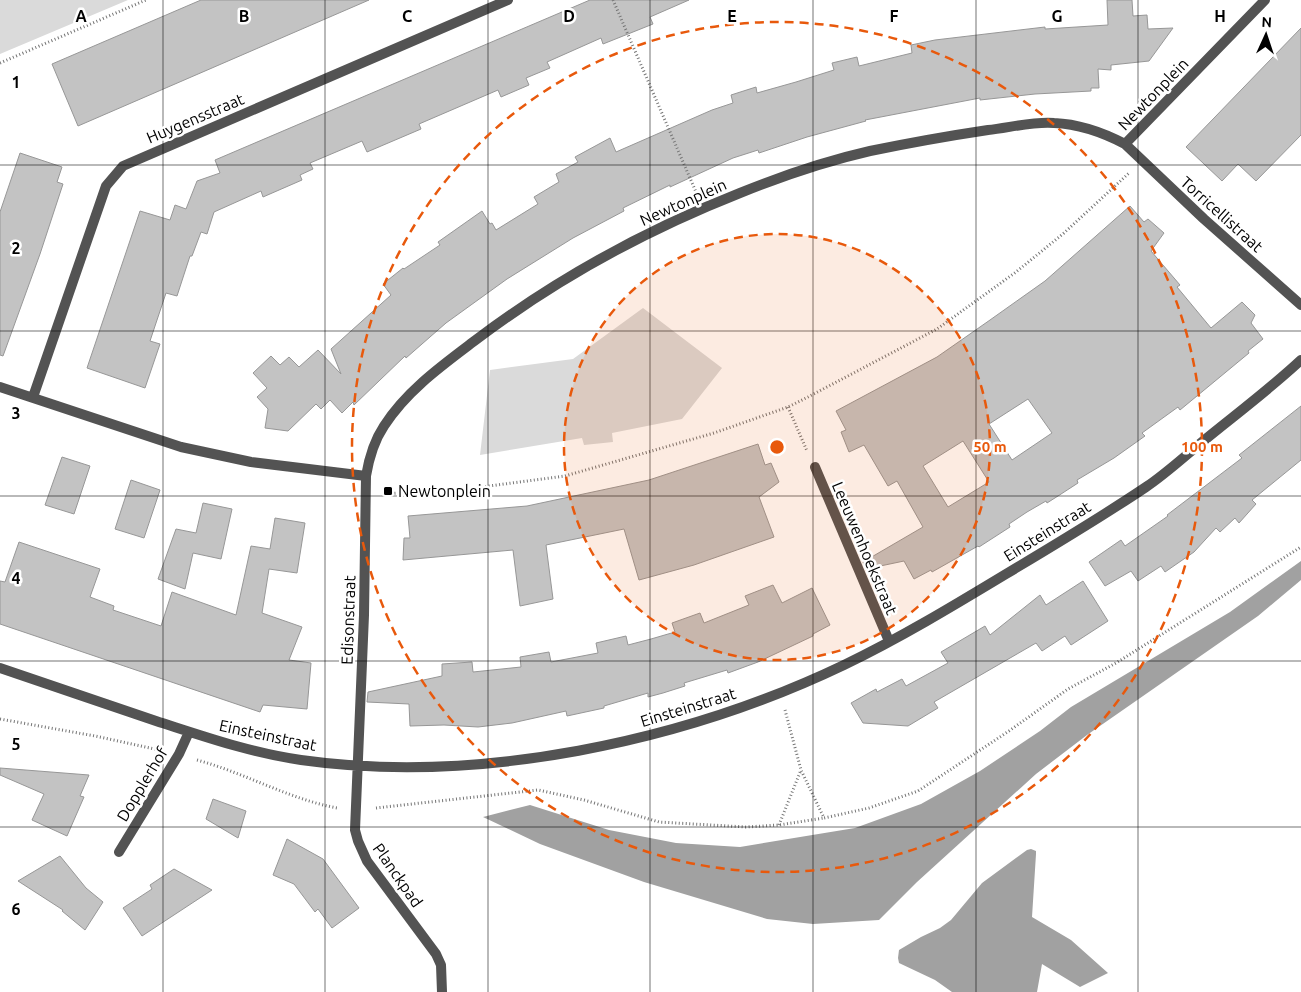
<svg xmlns="http://www.w3.org/2000/svg" width="1301" height="992" font-family="Ubuntu,sans-serif">
  <style>
    .green { fill: #dadada }
    .water { fill: #a1a1a1 }
    .building { fill: #c3c3c3; stroke: #979797; fill-rule: evenodd }
    .lines { fill: none; stroke-linecap: round; stroke-linejoin: round }
    .path { stroke: #757575; stroke-width: 3; stroke-dasharray: 1 2.5; stroke-linecap: butt }
    .street { stroke: #535353; stroke-width: 10 }
    .grid { fill: none; stroke: #000; stroke-width: 1; stroke-opacity: 0.55 }
    .ring { fill: none; stroke: #e8590c; stroke-width: 2.5; stroke-dasharray: 9 6 }
    .poi-dot { fill: #000; stroke: #fff; stroke-width: 2 }
    .labels { text-anchor: middle; dominant-baseline: central; stroke-width: 5; stroke-linejoin: round; paint-order: stroke }
    .street-label { font-size: 16px; fill: #000; stroke: #fff }
    .poi-label { font-size: 16px; fill: #000; stroke: #fff; text-anchor: start }
    .grid-label { font-size: 16px; text-anchor: middle; font-weight: bold; fill: #000; stroke: #fff; stroke-width: 5; stroke-linejoin: round; paint-order: stroke }
    .centre { fill: #e8590c; stroke: #fff; stroke-width: 2.5 }
    .ring-label { font-size: 15px; text-anchor: middle; font-weight: bold; fill: #e8590c; stroke: #fff; stroke-width: 5; stroke-linejoin: round; paint-order: stroke }
  </style>
  <rect width="100%" height="100%" fill="#fff"/>
  <path class="green" d="M 0,0 L 128,0 L 0,54 Z
    M 643,308 L 722,368 L 682,419 L 612,433 L 613,442 L 584,445 L 582,438 L 480,455 L 490,370 L 573,359 Z"/>
  <path class="water" d="M 1301,561 L 1301,580 L 1258,616 L 1087,735 L 1036,774 L 917,882 L 879,920 L 813,924 L 767,919 L 644,882 L 540,844 L 483,817 L 530,805 L 609,830 L 676,843 L 740,847 L 855,828 L 921,804 L 980,771 L 1040,731 L 1071,707 L 1230,612 Z
    M 1031,849 L 1036,851 L 1036,854 L 1032,917 L 1071,940 L 1108,973 L 1080,987 L 1042,964 L 1037,992 L 952,992 L 935,980 L 899,963 L 898,958 L 899,950 L 921,937 L 940,928 L 951,920 L 982,883 L 1027,850 Z"/>
  <path class="building" d="M 201,0 L 369,0 L 78,126 L 52,64 Z
    M 590,0 L 689,0 L 650,17 L 653,24 L 603,44 L 601,38 L 547,62 L 550,68 L 526,78 L 529,85 L 501,97 L 498,90 L 419,124 L 421,129 L 367,152 L 362,141 L 310,163 L 313,169 L 300,175 L 302,180 L 263,197 L 261,191 L 214,212 L 207,234 L 201,232 L 192,256 L 190,256 L 177,296 L 166,293 L 150,341 L 160,344 L 145,388 L 87,368 L 140,211 L 170,220 L 175,205 L 186,209 L 197,181 L 220,173 L 215,160 Z
    M 1107,0 L 1132,0 L 1133,16 L 1147,15 L 1148,29 L 1173,28 L 1149,61 L 1111,65 L 1111,70 L 1098,69 L 1099,88 L 1091,88 L 1091,91 L 1035,94 L 980,100 L 980,98 L 865,120 L 866,121 L 807,137 L 759,153 L 758,150 L 733,158 L 670,187 L 670,185 L 623,208 L 624,211 L 573,238 L 507,279 L 446,323 L 406,358 L 405,356 L 354,405 L 353,402 L 342,413 L 330,400 L 321,409 L 316,404 L 288,431 L 265,428 L 268,409 L 257,397 L 267,388 L 253,373 L 271,356 L 280,365 L 289,357 L 299,367 L 318,350 L 341,374 L 331,349 L 391,295 L 383,284 L 403,268 L 404,269 L 440,245 L 438,242 L 482,211 L 490,224 L 492,223 L 496,230 L 538,204 L 534,197 L 559,182 L 556,174 L 578,162 L 575,157 L 610,138 L 616,152 L 712,110 L 733,103 L 731,95 L 756,87 L 757,93 L 796,82 L 834,70 L 832,63 L 857,57 L 859,66 L 912,53 L 911,45 L 935,40 L 1045,27 L 1045,29 L 1108,25 Z
    M 1301,28 L 1301,135 L 1256,181 L 1238,164 L 1222,181 L 1186,147 Z
    M 20,153 L 62,167 L 57,182 L 63,184 L 40,254 L 3,356 L 0,355 L 0,212 Z
    M 1130,206 L 1144,222 L 1148,219 L 1164,233 L 1151,251 L 1180,285 L 1177,287 L 1211,328 L 1242,302 L 1255,315 L 1251,323 L 1263,339 L 1248,351 L 1249,353 L 1180,410 L 1178,407 L 1142,433 L 1145,436 L 1114,458 L 1077,480 L 1078,483 L 1058,496 L 1047,503 L 1046,501 L 1027,512 L 1009,524 L 1010,527 L 979,547 L 978,546 L 932,572 L 931,570 L 914,579 L 904,561 L 866,569 L 863,562 L 923,527 L 897,481 L 888,486 L 864,445 L 849,452 L 841,432 L 846,430 L 836,411 L 937,357 L 990,320 L 1045,281 ZM 1028,399 L 1052,433 L 1012,460 L 989,424 ZM 963,441 L 989,482 L 948,507 L 923,466 Z
    M 1301,406 L 1301,460 L 1252,500 L 1256,504 L 1239,523 L 1235,518 L 1220,532 L 1216,528 L 1194,552 L 1165,572 L 1161,566 L 1138,581 L 1131,571 L 1105,586 L 1089,562 L 1121,540 L 1125,546 L 1168,516 L 1167,515 L 1242,458 L 1239,455 Z
    M 758,444 L 765,465 L 771,463 L 779,482 L 759,497 L 774,537 L 694,565 L 639,580 L 624,529 L 546,545 L 553,599 L 520,606 L 513,550 L 403,560 L 404,538 L 410,538 L 408,516 L 527,506 L 649,480 Z
    M 62,457 L 90,466 L 74,514 L 45,505 Z
    M 131,480 L 160,490 L 144,538 L 115,529 Z
    M 203,503 L 232,509 L 221,559 L 193,553 L 185,589 L 158,579 L 176,529 L 196,533 Z
    M 275,518 L 305,523 L 297,573 L 269,569 L 262,613 L 302,627 L 289,660 L 311,663 L 307,709 L 263,705 L 260,712 L 0,624 L 0,581 L 5,582 L 19,542 L 100,569 L 90,597 L 114,606 L 113,610 L 161,626 L 172,592 L 236,615 L 251,546 L 270,549 Z
    M 1083,581 L 1108,621 L 1071,645 L 1065,636 L 1042,651 L 1036,643 L 934,702 L 938,708 L 908,726 L 863,723 L 851,703 L 876,689 L 877,692 L 902,679 L 906,686 L 948,663 L 941,652 L 985,626 L 990,635 L 1040,595 L 1046,605 Z
    M 773,585 L 782,603 L 812,588 L 830,625 L 813,634 L 813,636 L 758,662 L 728,673 L 727,670 L 684,683 L 685,686 L 663,693 L 648,697 L 648,693 L 604,706 L 604,708 L 567,716 L 566,711 L 512,723 L 478,727 L 444,725 L 410,726 L 409,704 L 367,702 L 368,692 L 442,676 L 442,664 L 472,662 L 473,672 L 521,667 L 520,657 L 549,652 L 551,662 L 598,653 L 596,643 L 626,636 L 628,645 L 651,639 L 675,632 L 672,623 L 700,613 L 704,623 L 749,605 L 745,596 Z
    M 0,768 L 89,775 L 80,796 L 84,797 L 67,836 L 32,820 L 44,794 L 0,775 Z
    M 213,799 L 246,811 L 238,838 L 206,819 Z
    M 287,839 L 323,859 L 359,908 L 332,928 L 318,909 L 315,912 L 294,884 L 273,875 Z
    M 60,856 L 86,888 L 103,902 L 85,930 L 62,911 L 63,910 L 18,881 Z
    M 174,869 L 212,890 L 142,936 L 123,908 L 152,889 L 150,885 Z"/>
  <g class="lines">
    <path class="path" d="M 613,0 L 696,192
      M 0,63 L 146,0
      M 788,407 L 807,451
      M 384,494 L 474,488 L 565,476 L 714,433 L 788,407 L 808,397 L 937,329 L 1016,272 L 1064,233 L 1129,173
      M 785,710 L 801,770 L 824,818 L 869,808 L 918,791 L 1009,731 L 1068,689 L 1116,663 L 1301,547
      M 0,719 L 95,736 L 159,750
      M 197,760 C 245,773 289,799 337,808
      M 376,808 L 538,790 L 584,800 L 659,822 L 746,827 L 779,825 L 824,818
      M 779,825 L 801,770"/>
    <path class="street" d="M 1125,144 L 1204,219 L 1301,305
      M 0,387 L 181,447 L 251,462 L 366,476 C 369,458 374,441 384,426 C 407,390 444,364 477,339 C 558,278 646,230 740,193 C 782,176 826,161 870,151 C 909,143 948,136 988,130 C 1008,128 1034,121 1054,123 C 1080,124 1102,132 1125,144 L 1265,0
      M 33,397 L 106,186 L 123,166 L 508,0
      M 815,467 L 889,641
      M 366,476 L 364,615 L 355,830 L 358,841 L 367,861 L 436,954 L 441,965 L 442,992
      M 0,668 C 52,686 104,703 156,721 C 203,736 251,753 301,760 C 478,785 683,742 844,665 C 900,638 953,606 1006,574 C 1053,546 1100,518 1146,487 C 1167,473 1187,454 1207,438 C 1239,412 1271,388 1301,360
      M 119,852 L 179,754 L 189,732"/>
  </g>
  <path class="grid" d="M 163,0 L 163,992M 325,0 L 325,992M 488,0 L 488,992M 650,0 L 650,992M 813,0 L 813,992M 976,0 L 976,992M 1138,0 L 1138,992M 0,165 L 1301,165M 0,331 L 1301,331M 0,496 L 1301,496M 0,661 L 1301,661M 0,827 L 1301,827"/>
  <circle cx="777" cy="447" r="213" fill="#e8590c" fill-opacity=".12"/>
  <g class="ring">
    <circle cx="777" cy="447" r="213"/>
    <circle cx="777" cy="447" r="425"/>
  </g>
  <rect class="poi-dot" x="383" y="486" width="10" height="10" rx="2.5"/>
  <g class="labels">
    <g class="street-label">
      <text transform="translate(1153 94) rotate(-46)">Newtonplein</text>
      <text transform="translate(195 118) rotate(-23)">Huygensstraat</text>
      <text transform="translate(683 202) rotate(-24)">Newtonplein</text>
      <text transform="translate(1222 214) rotate(42)">Torricellistraat</text>
      <text transform="translate(1047 531) rotate(-32)">Einsteinstraat</text>
      <text transform="translate(865 548) rotate(67)">Leeuwenhoekstraat</text>
      <text transform="translate(348 620) rotate(-88)">Edisonstraat</text>
      <text transform="translate(688 707) rotate(-17)">Einsteinstraat</text>
      <text transform="translate(268 735) rotate(12)">Einsteinstraat</text>
      <text transform="translate(142 784) rotate(-59)">Dopplerhof</text>
      <text transform="translate(398 875) rotate(55)">Planckpad</text>
    </g>
    <g class="poi-label">
      <text x="398" y="491">Newtonplein</text>
    </g>
  </g>
  <g class="grid-label">
    <text x="81" y="22">A</text>
    <text x="244" y="22">B</text>
    <text x="407" y="22">C</text>
    <text x="569" y="22">D</text>
    <text x="732" y="22">E</text>
    <text x="894" y="22">F</text>
    <text x="1057" y="22">G</text>
    <text x="1220" y="22">H</text>
    <text x="16" y="88">1</text>
    <text x="16" y="254">2</text>
    <text x="16" y="419">3</text>
    <text x="16" y="584">4</text>
    <text x="16" y="750">5</text>
    <text x="16" y="915">6</text>
  </g>
  <circle cx="777" cy="447" r="8" class="centre"/>
  <g class="ring-label">
    <text x="990" y="452">50 m</text>
    <text x="1202" y="452">100 m</text>
  </g>
  <g transform="translate(1266 35) rotate(3)" stroke="#ffffff" stroke-width="4" paint-order="stroke">
  <path d="M0-4L9 19L0 12L-9 19Z" fill="#000000"/>
  <text y="-8" font-size="14" font-weight="bold" text-anchor="middle" fill="#000000">N</text>
  </g>
</svg>
